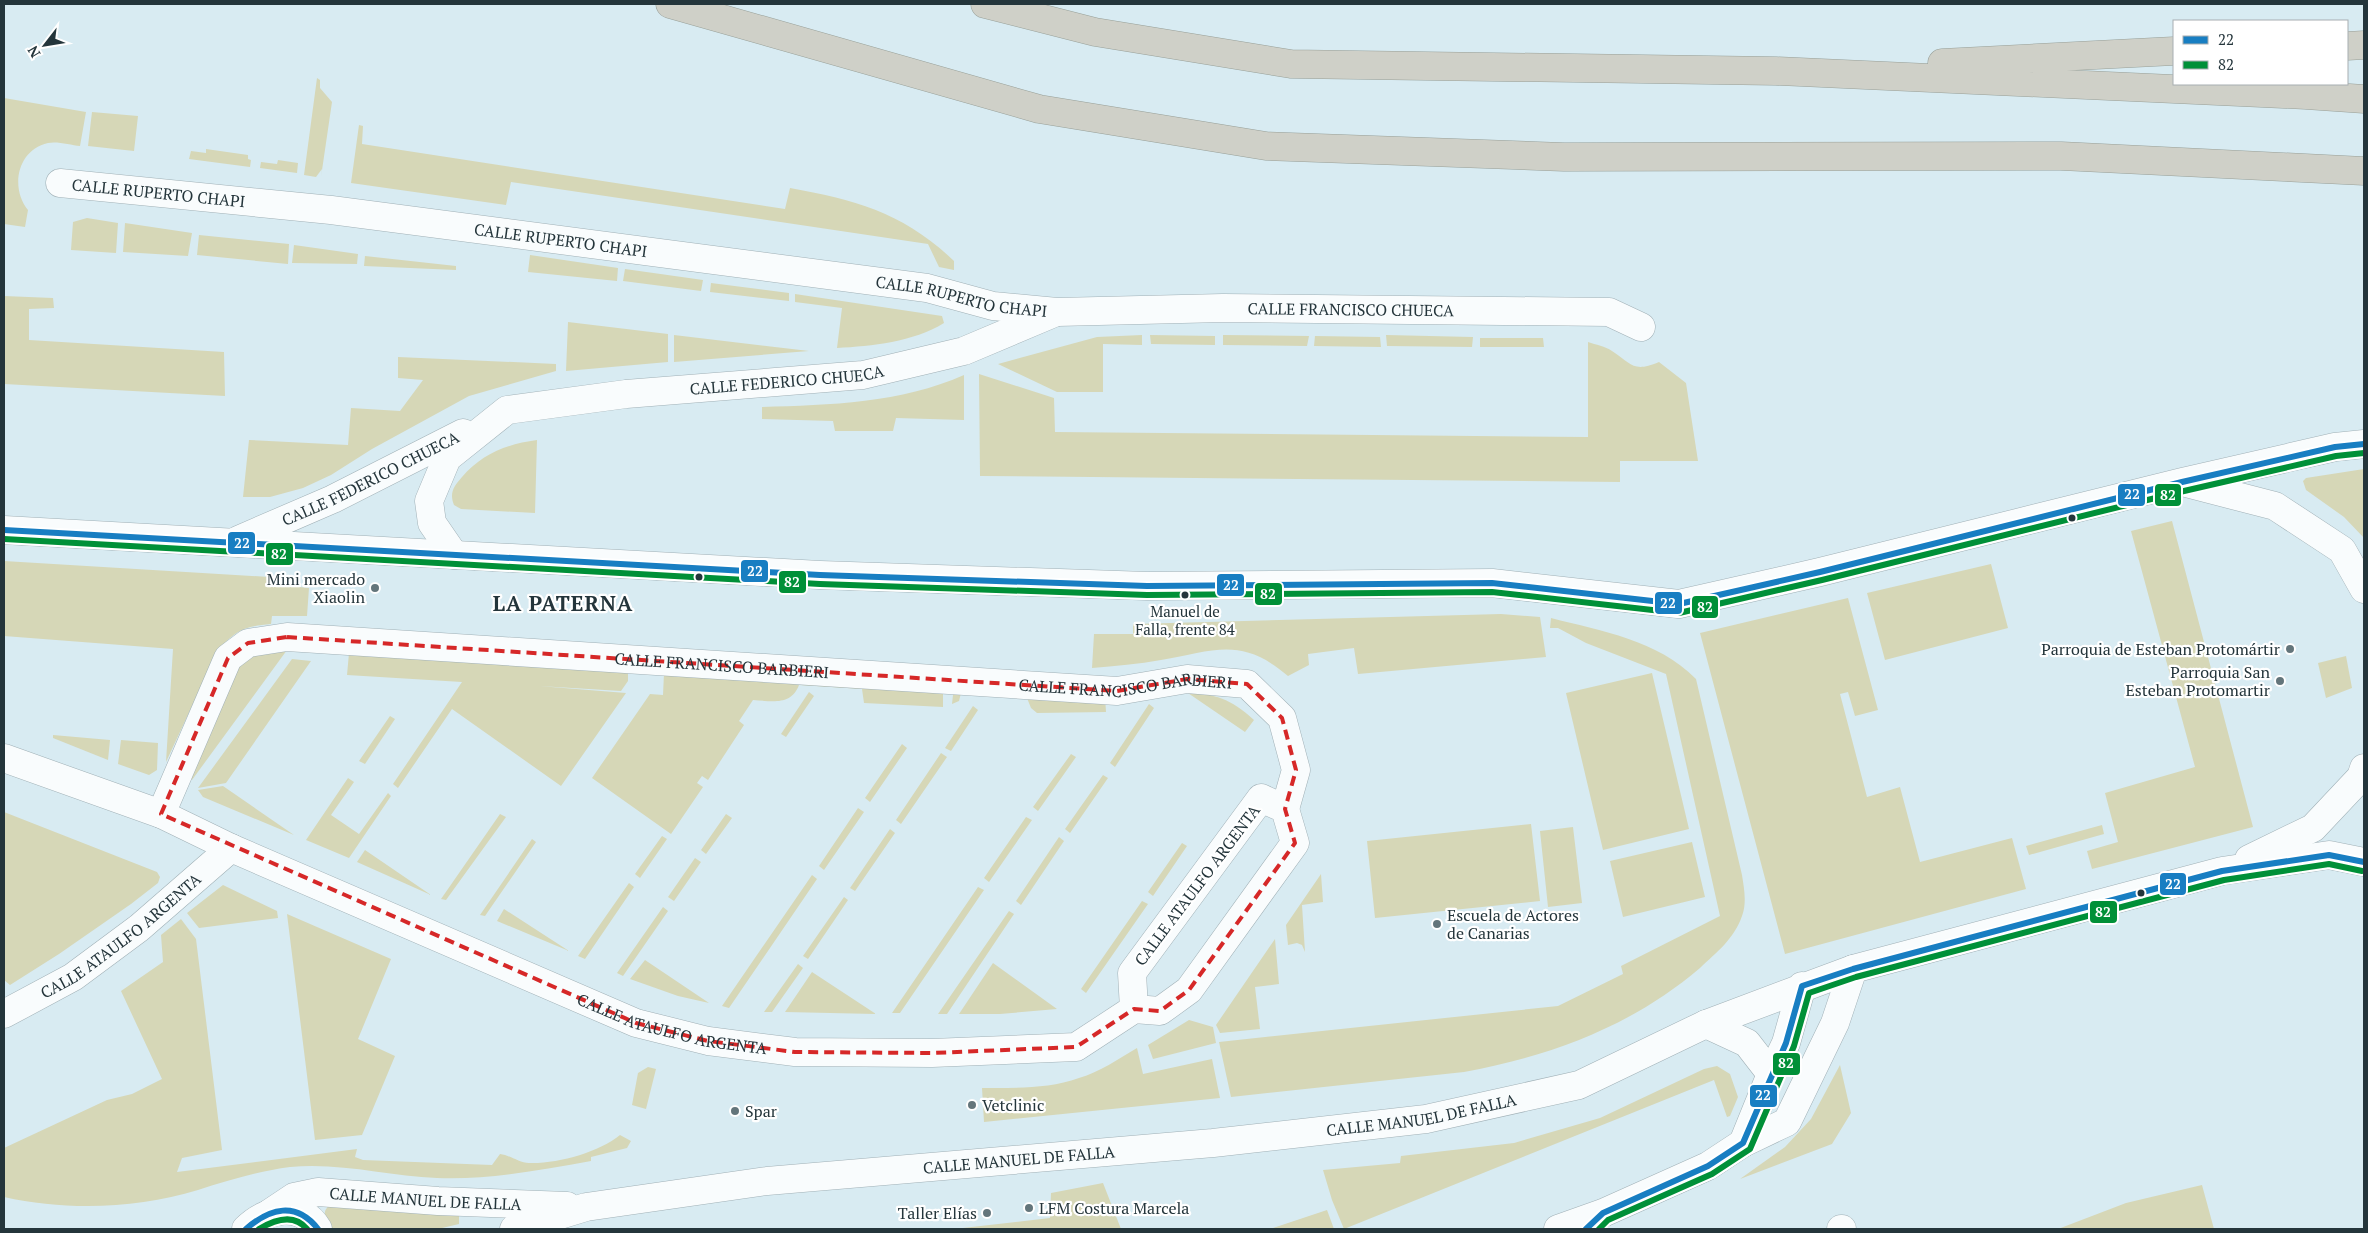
<svg xmlns="http://www.w3.org/2000/svg" width="2368" height="1233" font-family="'PT Serif',serif">
  <style>
    .green { fill: #d6d7b7 }
    .lines { fill: none; stroke-linecap: round; stroke-linejoin: round }
    .street-casing { stroke: #a0b0b6; stroke-width: 29 }
    .highway-casing { stroke: #98a099; stroke-width: 29 }
    .street { stroke: #f9fcfd; stroke-width: 28 }
    .highway { stroke: #cfd0c8; stroke-width: 28 }
    .bus-1-casing { stroke: #fff; stroke-width: 10 }
    .bus-2-casing { stroke: #fff; stroke-width: 10 }
    .bus-1 { stroke: #187ec2; stroke-width: 6 }
    .bus-2 { stroke: #009038; stroke-width: 6 }
    .marked { fill: none; stroke: #d62828; stroke-width: 4; stroke-dasharray: 10 6; stroke-linejoin: round }
    .bus-dot { fill: #24353b; stroke: #fff; stroke-width: 2 }
    .poi-dot { fill: #63757b; stroke: #fff; stroke-width: 2 }
    .labels { text-anchor: middle; dominant-baseline: central; stroke-width: 4.5; stroke-linejoin: round; paint-order: stroke }
    .bus-label { font-size: 15px; fill: #24353b; stroke: #fff }
    .street-label { font-size: 16px; fill: #24353b; stroke: #fff }
    .poi-label { font-size: 16px; fill: #24353b; stroke: #fff; text-anchor: end }
    .district-label { font-size: 21px; font-weight: bold; letter-spacing: 1px; fill: #24353b; stroke: #fff }
    .line-badge { stroke: #fff; stroke-width: 2 }
    .badge-label { font-size: 14px; text-anchor: middle; font-weight: bold; fill: #fff }
  </style>
  <rect width="100%" height="100%" fill="#d8ebf2"/>
  <path class="green" d="M 317,78 L 320,80 L 320,88 L 332,102 L 321,177 L 322,169 L 316,177 L 304,175 Z
    M 4,98 L 86,112 L 80,146 C 71,145 57,141 48,143 C 17,150 10,188 28,210 L 25,227 L 4,224 Z
    M 92,112 L 138,116 L 134,151 L 88,146 Z
    M 359,125 L 363,126 L 362,144 L 785,209 L 790,188 C 856,200 904,213 954,261 L 954,270 L 939,267 L 928,244 L 511,182 L 506,205 L 351,183 Z
    M 206,149 L 248,155 L 248,159 L 251,160 L 250,167 L 189,159 L 191,151 L 206,153 Z
    M 278,160 L 298,163 L 297,173 L 260,168 L 261,162 L 277,164 Z
    M 87,218 L 118,223 L 116,253 L 71,250 L 73,222 Z
    M 125,223 L 192,233 L 188,256 L 123,252 Z
    M 199,235 L 289,244 L 288,264 L 197,255 Z
    M 294,245 L 358,254 L 357,264 L 292,263 Z
    M 530,255 L 618,268 L 617,281 L 528,272 Z
    M 365,256 L 456,266 L 456,270 L 364,266 Z
    M 625,269 L 703,280 L 701,291 L 623,281 Z
    M 711,283 L 789,293 L 789,301 L 710,292 Z
    M 795,294 L 942,316 L 944,323 C 913,342 872,346 837,348 L 842,308 L 795,302 Z
    M 4,296 L 53,298 L 54,308 L 29,309 L 29,340 L 224,352 L 225,396 L 4,384 Z
    M 568,322 L 668,334 L 668,362 L 566,371 Z
    M 674,335 L 809,351 L 674,362 Z
    M 1142,335 L 1142,345 L 1103,344 L 1103,392 L 1057,392 L 998,364 L 1097,337 Z
    M 1150,335 L 1215,336 L 1215,345 L 1151,344 Z
    M 1223,335 L 1309,336 L 1307,346 L 1223,345 Z
    M 1386,335 L 1473,337 L 1472,347 L 1387,346 Z
    M 1315,336 L 1380,337 L 1381,347 L 1314,346 Z
    M 1480,338 L 1543,338 L 1544,347 L 1480,347 Z
    M 1588,342 C 1596,345 1605,346 1612,351 C 1632,364 1633,373 1659,362 L 1686,383 L 1698,461 L 1620,461 L 1620,482 L 980,476 L 979,374 L 1054,398 L 1055,432 L 1588,437 Z
    M 398,357 L 556,364 L 556,371 L 469,396 L 372,449 L 331,475 L 303,488 L 270,497 L 243,497 L 249,440 L 348,445 L 351,408 L 400,411 L 423,380 L 398,378 Z
    M 964,375 L 964,420 L 896,418 L 893,431 L 835,431 L 833,421 L 762,419 L 762,407 C 830,405 901,403 964,375 Z
    M 537,440 L 535,513 L 461,509 L 454,505 C 449,493 454,486 462,477 C 482,454 507,444 537,440 Z
    M 2364,469 L 2364,538 L 2344,517 L 2306,490 L 2303,481 L 2306,478 Z
    M 2172,521 L 2253,827 L 2092,869 L 2087,851 L 2118,842 L 2105,793 L 2195,767 L 2131,531 Z
    M 4,561 L 270,577 L 270,584 L 309,588 L 307,616 L 272,616 L 271,624 C 245,626 236,630 218,650 L 166,762 L 173,649 L 4,636 Z
    M 1991,564 L 2008,628 L 1885,660 L 1867,593 Z
    M 1848,598 L 1878,710 L 1855,716 L 1848,692 L 1840,694 L 1867,797 L 1900,787 L 1920,862 L 2012,838 L 2026,889 L 1785,954 L 1700,633 Z
    M 1501,614 L 1540,617 L 1546,657 L 1358,674 L 1354,648 L 1308,654 L 1309,665 L 1288,676 C 1241,636 1215,651 1161,660 C 1139,664 1115,666 1092,668 L 1094,634 L 1133,634 L 1133,624 Z
    M 1551,618 C 1601,631 1658,640 1696,679 L 1742,875 C 1744,888 1747,903 1742,916 C 1734,939 1717,952 1700,968 C 1632,1026 1551,1056 1464,1072 L 1231,1097 L 1219,1042 L 1558,1006 L 1623,974 L 1621,966 L 1720,916 L 1666,674 L 1586,643 L 1558,628 L 1550,628 Z
    M 287,650 L 192,780 L 190,775 L 240,662 L 247,656 Z
    M 349,653 L 628,669 L 628,681 L 621,691 L 539,686 L 626,693 L 561,786 L 452,709 L 398,788 L 393,784 L 462,682 L 347,675 Z
    M 2346,656 L 2352,688 L 2326,698 L 2318,663 Z
    M 292,659 L 311,661 L 226,783 L 198,788 Z
    M 664,673 L 943,688 L 943,707 L 864,703 L 862,689 L 799,685 C 791,706 772,701 753,700 L 739,721 L 744,725 L 708,780 L 702,776 L 697,783 L 703,787 L 671,834 L 592,778 L 650,694 L 663,695 Z
    M 1652,673 L 1689,829 L 1603,850 L 1566,693 Z
    M 954,686 L 1105,696 L 1106,712 L 1037,713 L 1031,708 L 1027,698 L 961,693 L 959,701 L 952,704 Z
    M 1185,691 C 1216,695 1230,698 1254,720 L 1245,732 Z
    M 809,692 L 814,696 L 786,737 L 781,734 Z
    M 1149,704 L 1154,708 L 1115,767 L 1110,763 Z
    M 973,706 L 978,710 L 951,751 L 945,748 Z
    M 390,716 L 395,719 L 365,764 L 359,761 Z
    M 53,735 L 110,740 L 108,760 L 53,738 Z
    M 121,740 L 158,743 L 157,770 L 149,775 L 118,764 Z
    M 902,744 L 907,748 L 870,802 L 865,798 Z
    M 941,753 L 947,757 L 901,824 L 896,820 Z
    M 1071,754 L 1076,757 L 1038,811 L 1033,807 Z
    M 1103,775 L 1108,778 L 1070,833 L 1065,829 Z
    M 348,778 L 354,782 L 331,815 L 359,834 L 388,793 L 391,796 L 349,858 L 306,840 Z
    M 223,786 L 294,835 L 203,797 L 198,790 Z
    M 858,808 L 864,812 L 824,870 L 819,866 Z
    M 4,812 L 157,872 L 160,877 L 158,883 L 131,904 L 59,954 L 10,985 L 4,980 Z
    M 500,814 L 506,817 L 446,900 L 441,899 Z
    M 726,814 L 732,818 L 706,854 L 701,850 Z
    M 1026,817 L 1032,820 L 989,882 L 984,878 Z
    M 1531,824 L 1540,901 L 1375,918 L 1367,841 Z
    M 2102,825 L 2104,834 L 2029,855 L 2026,846 Z
    M 1573,827 L 1582,903 L 1548,907 L 1540,831 Z
    M 890,829 L 895,833 L 855,891 L 850,888 Z
    M 662,836 L 667,839 L 640,878 L 635,874 Z
    M 1059,837 L 1064,841 L 1021,905 L 1016,901 Z
    M 532,839 L 536,842 L 485,916 L 480,915 Z
    M 1692,842 L 1705,897 L 1623,917 L 1610,861 Z
    M 1182,843 L 1187,846 L 1153,896 L 1148,892 Z
    M 365,850 L 431,895 L 357,862 Z
    M 695,858 L 701,862 L 674,901 L 668,897 Z
    M 1321,874 L 1323,902 L 1302,905 L 1305,952 L 1302,945 L 1297,943 L 1288,945 L 1286,925 Z
    M 812,875 L 817,879 L 729,1008 L 722,1006 Z
    M 629,883 L 634,887 L 585,959 L 578,956 Z
    M 223,885 L 277,911 L 278,918 L 199,928 L 187,913 Z
    M 978,887 L 984,890 L 900,1013 L 892,1013 Z
    M 844,897 L 848,900 L 808,959 L 803,956 Z
    M 1142,901 L 1148,904 L 1086,993 L 1081,989 Z
    M 663,907 L 668,911 L 623,976 L 617,973 Z
    M 504,909 L 569,951 L 497,921 Z
    M 1009,911 L 1014,914 L 947,1014 L 938,1014 Z
    M 287,914 L 391,959 L 358,1039 L 395,1056 L 362,1135 L 315,1140 Z
    M 181,919 L 196,939 L 222,1150 L 182,1158 L 177,1172 L 357,1149 L 355,1157 L 363,1160 L 492,1165 L 500,1154 C 510,1155 519,1163 529,1163 C 558,1164 599,1152 620,1135 L 631,1141 L 627,1148 L 591,1157 L 591,1161 C 541,1170 489,1180 437,1178 C 388,1176 340,1162 290,1167 C 259,1171 229,1180 198,1190 C 136,1209 67,1211 4,1197 L 4,1148 L 107,1100 L 132,1094 L 162,1079 L 121,991 L 163,962 L 161,935 Z
    M 1275,939 L 1279,984 L 1255,987 L 1260,1029 L 1220,1033 L 1216,1025 Z
    M 645,960 L 709,1003 L 678,996 L 630,979 Z
    M 993,963 L 1057,1009 L 1000,1014 L 959,1014 Z
    M 798,964 L 803,968 L 772,1012 L 764,1012 Z
    M 812,972 L 876,1014 L 785,1012 Z
    M 1189,1020 L 1213,1027 L 1216,1043 L 1153,1059 L 1148,1045 Z
    M 1137,1048 L 1143,1074 L 1212,1059 L 1220,1098 L 984,1122 L 982,1088 C 1015,1088 1048,1089 1079,1078 C 1100,1072 1118,1059 1137,1048 Z
    M 1840,1065 L 1851,1113 L 1832,1144 L 1740,1179 L 1785,1147 L 1811,1119 Z
    M 1717,1066 L 1730,1074 L 1738,1097 L 1730,1116 L 1727,1117 L 1714,1080 L 1344,1229 L 1332,1200 L 1323,1170 L 1400,1163 L 1401,1156 L 1514,1143 L 1600,1118 L 1704,1069 Z
    M 648,1067 L 656,1069 L 646,1109 L 632,1105 L 638,1073 Z
    M 1103,1183 L 1121,1229 L 954,1229 L 1050,1218 L 1051,1193 Z
    M 2202,1185 L 2214,1229 L 2058,1229 L 2126,1203 Z
    M 331,1204 L 459,1216 L 459,1224 L 438,1229 L 331,1229 C 326,1219 320,1212 331,1204 Z
    M 1327,1210 L 1334,1229 L 1270,1229 Z"/>
  <g class="lines">
    <defs>
      <g id="street">
        <path id="s1" d="M 60,183 L 331,210 L 927,288 L 993,306 L 1057,312 L 1223,308 L 1609,312 L 1641,327"/>
        <path d="M 2186,483 L 2275,506 L 2342,550 L 2364,589"/>
        <path d="M 4,530 L 820,575 L 1147,586 L 1492,583 L 1679,604 L 1820,572 L 2182,482 L 2335,447 L 2364,444"/>
        <path id="s2" d="M 238,540 L 333,499 L 463,433"/>
        <path id="s3" d="M 454,555 L 432,523 L 429,501 L 447,458 L 507,410 L 626,394 L 863,375 L 964,351 L 1054,313"/>
        <path id="s4" d="M 4,758 L 161,814 L 231,848 L 636,1023 L 708,1041 L 795,1052 L 932,1053 L 1076,1047 L 1134,1009 L 1160,1011 L 1189,990 L 1295,843 L 1285,809 L 1261,798 L 1132,973 L 1134,1009"/>
        <path id="s5" d="M 161,814 L 228,658 L 248,643 L 287,637 L 1117,691 L 1187,679 L 1247,684 L 1282,718 L 1296,770 L 1285,809"/>
        <path d="M 2249,859 L 2313,828 L 2361,777 L 2364,768"/>
        <path id="s6" d="M 4,1014 L 73,977 L 139,928 L 231,848"/>
        <path d="M 1706,1024 L 1747,1043 L 1771,1074"/>
        <path d="M 1743,1143 L 1771,1074 L 1786,1043 L 1802,986"/>
        <path id="s7" d="M 270,1213 L 294,1197 L 318,1192 L 438,1201 L 567,1206"/>
        <path d="M 246,1229 C 266,1209 301,1200 318,1229"/>
        <path id="s8" d="M 514,1229 L 586,1207 L 767,1181 L 1213,1143 L 1426,1119 L 1579,1085 L 1706,1024 L 1853,969 L 2222,871 L 2329,855 L 2364,862"/>
        <path d="M 1558,1229 L 1603,1213 L 1708,1166 L 1743,1143 L 1787,1122 L 1835,1023 L 1853,969"/>
        <path d="M 1841,1229 L 1842,1229"/>
      </g>
      <path id="highway" d="M 670,4 L 1039,109 L 1266,146 L 1564,157 L 2061,156 L 2364,171
        M 985,4 L 1095,32 L 1291,64 L 1776,71 L 2306,95 L 2364,99
        M 2347,46 L 2364,45
        M 1942,63 L 2174,51"/>
    </defs>
    <use href="#street" class="street-casing"/>
    <use href="#highway" class="highway-casing"/>
    <use href="#street" class="street"/>
    <use href="#highway" class="highway"/>
    <defs>
      <path id="bus-1" d="M 4,530 L 820,575 L 1147,586 L 1492,583 L 1679,604 L 1820,572 L 2182,482 L 2335,447 L 2364,444
        M 246,1229 C 270,1208 296,1201 318,1229
        M 1586,1229 L 1603,1213 L 1708,1166 L 1743,1143 L 1786,1043 L 1802,986 L 1853,969 L 2222,871 L 2329,855 L 2364,862"/>
      <path id="bus-2" d="M 4,539 L 820,584 L 1147,595 L 1492,592 L 1679,613 L 1822,580 L 2184,491 L 2336,456 L 2364,453
        M 259,1229 C 274,1220 294,1213 307,1229
        M 1599,1229 L 1608,1220 L 1712,1174 L 1750,1149 L 1794,1046 L 1809,993 L 1856,977 L 2224,880 L 2329,864 L 2362,871"/>
    </defs>
    <use href="#bus-1" class="bus-1-casing"/>
    <use href="#bus-2" class="bus-2-casing"/>
    <use href="#bus-1" class="bus-1"/>
    <use href="#bus-2" class="bus-2"/>
  </g>
  <path class="marked" d="M 287,637 L 1117,691 L 1187,679 L 1247,684 L 1282,718 L 1296,770 L 1285,809 L 1295,843 L 1189,990 L 1160,1011 L 1134,1009 L 1076,1047 L 932,1053 L 795,1052 L 708,1041 L 636,1023 L 161,814 L 228,658 L 248,643 Z"/>
  <g class="bus-dot">
    <circle cx="2072" cy="518" r="4.5"/>
    <circle cx="699" cy="577" r="4.5"/>
    <circle cx="1185" cy="595" r="4.5"/>
    <circle cx="2141" cy="893" r="4.5"/>
  </g>
  <g class="poi-dot">
    <circle cx="375" cy="588" r="5"/>
    <circle cx="2290" cy="649" r="5"/>
    <circle cx="2280" cy="681" r="5"/>
    <circle cx="1437" cy="924" r="5"/>
    <circle cx="972" cy="1105" r="5"/>
    <circle cx="735" cy="1111" r="5"/>
    <circle cx="1029" cy="1208" r="5"/>
    <circle cx="987" cy="1213" r="5"/>
  </g>
  <g class="labels">
    <g class="bus-label">
      <text x="1185" y="611">Manuel de<tspan x="1185" dy="18">Falla, frente 84</tspan></text>
    </g>
    <g class="street-label">
      <text stroke="none"><textPath href="#s1" startOffset="99">CALLE RUPERTO CHAPI</textPath></text>
      <text stroke="none"><textPath href="#s1" startOffset="504">CALLE RUPERTO CHAPI</textPath></text>
      <text stroke="none"><textPath href="#s1" startOffset="909">CALLE RUPERTO CHAPI</textPath></text>
      <text stroke="none"><textPath href="#s1" startOffset="1300">CALLE FRANCISCO CHUECA</textPath></text>
      <text stroke="none"><textPath href="#s3" startOffset="466">CALLE FEDERICO CHUECA</textPath></text>
      <text stroke="none"><textPath href="#s2" startOffset="146">CALLE FEDERICO CHUECA</textPath></text>
      <text stroke="none"><textPath href="#s5" startOffset="670">CALLE FRANCISCO BARBIERI</textPath></text>
      <text stroke="none"><textPath href="#s5" startOffset="1075">CALLE FRANCISCO BARBIERI</textPath></text>
      <text transform="translate(1197 885) rotate(-53)">CALLE ATAULFO ARGENTA</text>
      <text stroke="none"><textPath href="#s6" startOffset="141">CALLE ATAULFO ARGENTA</textPath></text>
      <text stroke="none"><textPath href="#s4" startOffset="721">CALLE ATAULFO ARGENTA</textPath></text>
      <text stroke="none"><textPath href="#s8" startOffset="916">CALLE MANUEL DE FALLA</textPath></text>
      <text stroke="none"><textPath href="#s8" startOffset="511">CALLE MANUEL DE FALLA</textPath></text>
      <text stroke="none"><textPath href="#s7" startOffset="161">CALLE MANUEL DE FALLA</textPath></text>
    </g>
    <g class="poi-label">
      <text x="365" y="579">Mini mercado<tspan x="365" dy="18">Xiaolin</tspan></text>
      <text x="2280" y="649">Parroquia de Esteban Protomártir</text>
      <text x="2270" y="672">Parroquia San<tspan x="2270" dy="18">Esteban Protomartir</tspan></text>
      <text x="1447" y="915" text-anchor="start">Escuela de Actores<tspan x="1447" dy="18">de Canarias</tspan></text>
      <text x="982" y="1105" text-anchor="start">Vetclinic</text>
      <text x="745" y="1111" text-anchor="start">Spar</text>
      <text x="1039" y="1208" text-anchor="start">LFM Costura Marcela</text>
      <text x="977" y="1213">Taller Elías</text>
    </g>
    <g class="district-label">
      <text x="563" y="603">LA PATERNA</text>
    </g>
  </g>
  <g class="line-badge">
    <rect x="2117" y="483" width="29" height="24" rx="5" fill="#187ec2"/>
    <rect x="2154" y="483" width="28" height="24" rx="5" fill="#009038"/>
    <rect x="227" y="531" width="29" height="24" rx="5" fill="#187ec2"/>
    <rect x="265" y="542" width="29" height="24" rx="5" fill="#009038"/>
    <rect x="740" y="559" width="29" height="24" rx="5" fill="#187ec2"/>
    <rect x="778" y="570" width="29" height="24" rx="5" fill="#009038"/>
    <rect x="1216" y="573" width="29" height="24" rx="5" fill="#187ec2"/>
    <rect x="1254" y="582" width="29" height="24" rx="5" fill="#009038"/>
    <rect x="1654" y="591" width="29" height="24" rx="5" fill="#187ec2"/>
    <rect x="1691" y="595" width="28" height="24" rx="5" fill="#009038"/>
    <rect x="2159" y="872" width="28" height="24" rx="5" fill="#187ec2"/>
    <rect x="2089" y="900" width="29" height="24" rx="5" fill="#009038"/>
    <rect x="1772" y="1052" width="29" height="24" rx="5" fill="#009038"/>
    <rect x="1749" y="1084" width="29" height="24" rx="5" fill="#187ec2"/>
  </g>
  <g class="badge-label">
    <text x="2132" y="499">22</text>
    <text x="2168" y="500">82</text>
    <text x="242" y="548">22</text>
    <text x="279" y="559">82</text>
    <text x="755" y="576">22</text>
    <text x="792" y="587">82</text>
    <text x="1231" y="590">22</text>
    <text x="1268" y="599">82</text>
    <text x="1668" y="608">22</text>
    <text x="1705" y="612">82</text>
    <text x="2173" y="889">22</text>
    <text x="2103" y="917">82</text>
    <text x="1786" y="1068">82</text>
    <text x="1763" y="1100">22</text>
  </g>
  <rect width="2368" height="1233" fill="none" stroke="#24353b" stroke-width="10"/>
  <rect x="2173" y="20" width="175" height="65" fill="#ffffff" stroke="#a7aeb1"/>
  <rect x="2183" y="36" width="25" height="8" fill="#187ec2" stroke="#a7aeb1"/>
  <text x="2218" y="45" font-size="15" fill="#24353b">22</text>
  <rect x="2183" y="61" width="25" height="8" fill="#009038" stroke="#a7aeb1"/>
  <text x="2218" y="70" font-size="15" fill="#24353b">82</text>
  <g transform="translate(45 45) rotate(239)" stroke="#ffffff" stroke-width="4" paint-order="stroke">
  <path d="M0-4L9 19L0 12L-9 19Z" fill="#24353b"/>
  <text y="-8" font-size="14" font-weight="bold" text-anchor="middle" fill="#24353b">N</text>
  </g>
</svg>
